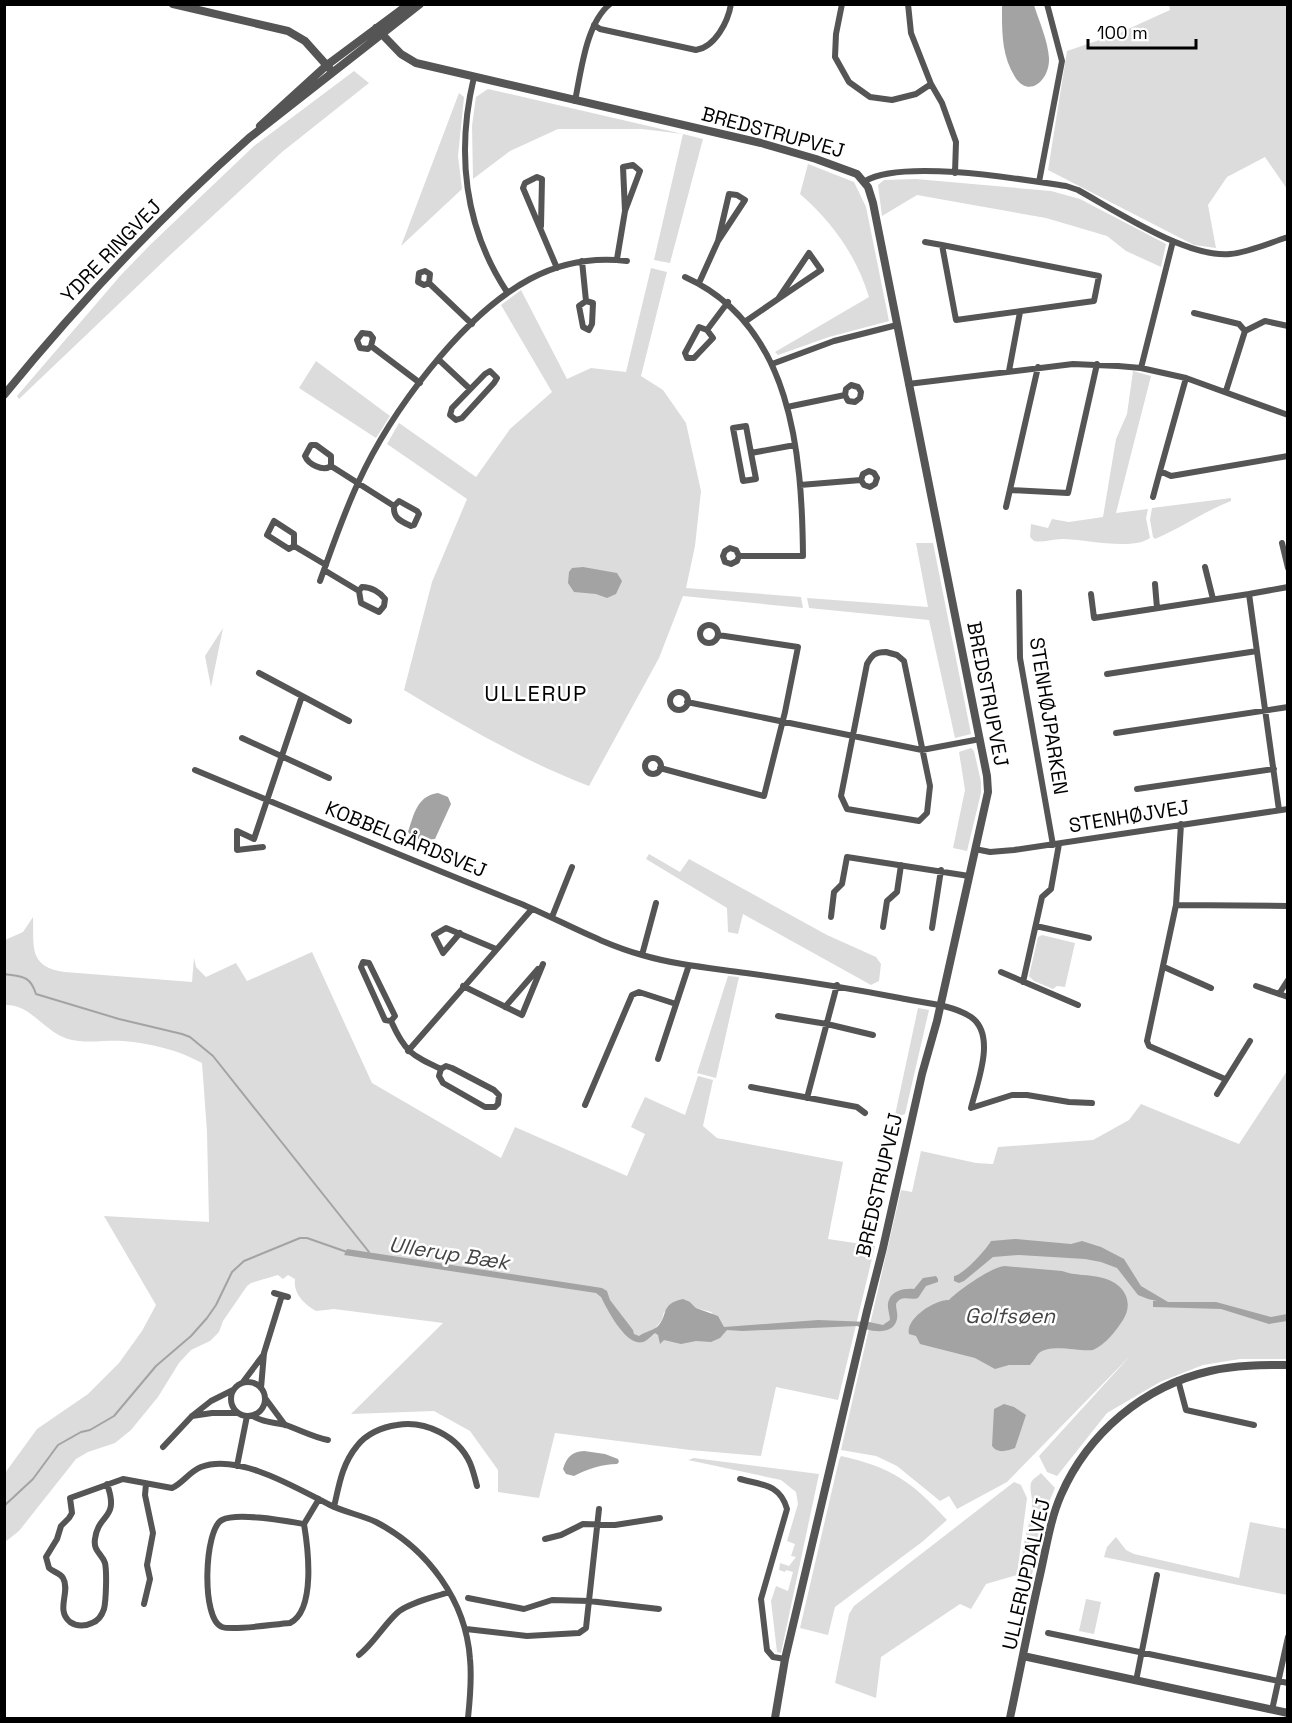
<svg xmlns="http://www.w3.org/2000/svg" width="1292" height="1723" font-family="'Space Grotesk',sans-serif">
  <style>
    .green { fill: #dcdcdc; fill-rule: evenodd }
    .water { fill: #a3a3a3 }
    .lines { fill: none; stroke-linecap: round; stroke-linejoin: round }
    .stream { stroke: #a3a3a3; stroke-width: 2 }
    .minor { stroke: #555; stroke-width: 6 }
    .tertiary { stroke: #555; stroke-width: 8 }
    .labels { text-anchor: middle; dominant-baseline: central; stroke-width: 5; stroke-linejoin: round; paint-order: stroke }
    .street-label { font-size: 20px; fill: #000; stroke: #fff }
    .water-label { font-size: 21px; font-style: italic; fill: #444; stroke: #fff }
    .quarter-label { font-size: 22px; letter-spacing: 1.5px; fill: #000; stroke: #fff }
  </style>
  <rect width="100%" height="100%" fill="#fff"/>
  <path class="green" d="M 1169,5 L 1287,5 L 1287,189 L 1265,157 L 1227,177 L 1208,205 L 1216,248 L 1194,245 L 1048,170 L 1067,51 L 1117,34 L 1170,10 Z
    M 354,71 L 369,83 L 282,152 L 168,257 L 19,399 L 17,396 L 121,275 L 151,244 L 254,146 Z
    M 488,89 L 683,134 L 703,139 L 670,263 L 654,260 L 683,134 L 642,129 L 558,129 L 510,151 L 473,179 L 472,126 L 476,97 Z
    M 459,93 L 464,97 L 458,156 L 462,189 L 401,246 Z
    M 808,164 L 854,182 L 866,207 L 889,321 L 829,337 L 778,355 L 775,352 L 869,297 C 856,255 833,223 800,194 Z
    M 916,179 L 1051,191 L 1080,199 L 1166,244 L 1161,267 L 1126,251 L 1107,236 L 1046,218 L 917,195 L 882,216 L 878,185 L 884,180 Z
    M 651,268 L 667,272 L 641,376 L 663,390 L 686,423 L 701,491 L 695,546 L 686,588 L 801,597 L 803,608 L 683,596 L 659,658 L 589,786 C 524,761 463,726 404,690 L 432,582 L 467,499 L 387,444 L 399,423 L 476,477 L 510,429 L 552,392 L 501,305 L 521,290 L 567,379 L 591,368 L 626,372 Z
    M 316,361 L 390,416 L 376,438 L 299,388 Z
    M 1133,371 L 1151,376 L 1116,513 L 1148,509 L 1146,518 L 1150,538 C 1132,551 1084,539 1062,539 C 1052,539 1043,543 1034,541 L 1030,537 L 1031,524 L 1048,528 L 1052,519 L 1069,522 L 1103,517 L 1116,439 L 1127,414 Z
    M 1231,498 L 1231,501 C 1205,511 1181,528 1155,539 L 1153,537 L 1150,520 L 1152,508 Z
    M 916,543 L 933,543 L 971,734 L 955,738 L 929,620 L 809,608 L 807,598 L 928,607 Z
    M 223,628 L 211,687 L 205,656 Z
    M 971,748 L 974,751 L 981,782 L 981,793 L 967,851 L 953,848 L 965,790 L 959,752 Z
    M 649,854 L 680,872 L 689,859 L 827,935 L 876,957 L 881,964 L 879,981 L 871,985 L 743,914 L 738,934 L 728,932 L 727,908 L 646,859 Z
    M 33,917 C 34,947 28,967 65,972 L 192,982 L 194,958 L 196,967 L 206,977 L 236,963 L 247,981 L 312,952 L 372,1083 L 501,1158 L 515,1127 L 627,1176 L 645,1134 L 631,1127 L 645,1097 L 685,1115 L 698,1076 L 713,1080 L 703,1126 L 717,1138 L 843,1162 L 828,1239 L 875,1246 L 838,1400 L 776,1387 L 761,1456 L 690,1450 L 555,1433 L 539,1498 L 498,1492 L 498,1470 L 470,1431 L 434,1411 L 351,1414 L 443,1323 L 334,1309 L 316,1311 C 304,1304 293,1294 295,1279 L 288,1275 L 283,1279 L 278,1275 L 251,1283 L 247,1286 L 223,1321 L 219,1332 L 210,1341 L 191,1350 L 179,1363 L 158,1397 L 131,1430 L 115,1443 L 88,1452 L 76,1459 L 19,1531 L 5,1542 L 5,1473 L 37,1429 L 88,1394 L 119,1363 L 142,1331 L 156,1305 L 104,1216 L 209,1222 L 207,1132 L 202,1063 C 178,1050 150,1043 123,1041 C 105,1040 85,1044 68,1039 C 43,1031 31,1004 5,1005 L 5,940 L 23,932 ZM 690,1302 L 696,1308 L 711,1312 L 722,1326 L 653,1331 L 662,1320 L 664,1312 Z
    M 1042,935 L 1075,943 L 1065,987 L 1057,986 L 1053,989 L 1034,981 L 1029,976 L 1038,937 Z
    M 728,976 L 739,977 L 716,1078 L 697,1073 Z
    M 918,1008 L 929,1010 L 905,1114 L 900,1116 L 895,1115 Z
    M 1287,1071 L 1287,1359 L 1240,1359 L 1203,1365 L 1160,1382 L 1107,1413 L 1057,1476 L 1047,1472 L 1039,1456 L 1131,1355 L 1007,1482 L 957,1509 L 949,1496 L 940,1501 L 897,1466 L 876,1456 L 841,1450 L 901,1190 L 912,1192 L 921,1151 L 976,1163 L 993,1164 L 998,1147 L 1093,1140 L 1129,1120 L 1141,1104 L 1239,1144 Z
    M 841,1456 C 893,1468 911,1481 947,1520 L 922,1542 L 835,1607 L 828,1635 L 800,1628 L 839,1460 Z
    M 694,1458 L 819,1474 L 781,1653 L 777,1652 L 771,1601 L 776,1586 L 788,1591 L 793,1572 L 786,1570 L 785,1572 L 779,1570 L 780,1563 L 789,1566 L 796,1557 L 791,1556 L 795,1544 L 787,1541 L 798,1504 L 796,1492 L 781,1480 L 688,1460 Z
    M 1041,1473 L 1055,1488 L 1049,1502 L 1032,1574 L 1028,1575 C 1014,1555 1031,1528 1032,1506 C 1033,1499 1029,1489 1031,1483 C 1032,1479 1038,1476 1041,1473 Z
    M 1014,1482 L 1021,1485 L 1027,1498 L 1017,1575 L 986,1584 L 971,1609 L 960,1604 L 881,1657 L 876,1698 L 835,1683 L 849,1614 L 854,1606 Z
    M 1250,1522 L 1287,1529 L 1287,1595 L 1104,1557 L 1107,1547 L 1116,1537 L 1126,1550 L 1134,1554 L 1239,1578 Z
    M 1086,1599 L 1101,1602 L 1094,1634 L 1079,1631 Z"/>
  <path class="water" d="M 1002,5 L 1034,5 C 1039,21 1048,41 1049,58 C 1050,80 1029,99 1015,77 C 1001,55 1002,30 1002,5 Z
    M 583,567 L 617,573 L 622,581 L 616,594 L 607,598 L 596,594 L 574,592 L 568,583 L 569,572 L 572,568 Z
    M 438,793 L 448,797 L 451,804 L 435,839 C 424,840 415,841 408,832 C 414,814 417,796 438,793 Z
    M 1015,1239 L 1071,1244 L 1082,1241 L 1101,1247 L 1124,1259 L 1141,1286 L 1168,1302 L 1216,1302 L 1271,1317 L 1287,1314 L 1287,1321 L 1269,1324 L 1221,1309 L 1153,1307 L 1153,1301 L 1157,1301 L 1148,1299 L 1138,1295 L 1117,1268 L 1101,1262 L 1085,1259 L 1019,1255 L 993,1257 L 964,1281 L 959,1283 L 954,1281 L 954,1276 C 963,1275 986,1250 991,1241 Z
    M 347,1249 L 602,1288 L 607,1291 L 610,1300 L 633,1330 L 634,1334 L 639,1336 C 644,1332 652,1331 657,1327 C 669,1316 659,1304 683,1299 L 690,1302 L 696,1308 L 718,1316 L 724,1327 L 818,1320 L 869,1322 L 883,1325 L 890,1320 C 890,1315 886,1306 889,1300 C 892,1290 906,1288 914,1289 L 923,1278 L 936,1276 L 938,1279 L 938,1282 L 926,1286 L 918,1298 C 909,1301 902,1294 896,1304 C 896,1309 898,1314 897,1319 C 893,1337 868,1331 857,1326 L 742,1331 L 727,1330 L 720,1338 L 711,1342 L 696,1341 L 681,1344 L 664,1340 L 660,1344 L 658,1335 L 655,1333 C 651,1336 647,1341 643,1342 C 626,1347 607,1309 601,1297 L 596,1293 L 344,1255 Z
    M 1004,1266 L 1062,1271 C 1075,1276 1089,1274 1103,1278 C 1123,1283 1135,1301 1123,1320 C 1115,1332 1106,1344 1093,1350 C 1080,1352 1051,1343 1039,1353 C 1036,1356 1034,1361 1030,1365 L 1009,1365 L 995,1369 L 975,1358 L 920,1344 L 916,1336 L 909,1334 C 905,1319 935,1299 949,1300 C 959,1290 990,1268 1004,1266 Z
    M 1004,1404 L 1014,1407 L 1026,1415 L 1015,1448 C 1006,1451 998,1454 992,1446 L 994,1409 Z
    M 584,1451 L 605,1454 L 618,1459 L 619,1462 L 617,1464 C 602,1464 587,1469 574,1476 L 566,1474 L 563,1469 C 567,1457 571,1452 584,1451 Z"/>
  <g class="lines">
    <path class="stream" d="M 4,974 C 22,977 30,975 36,994 L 119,1019 L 182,1034 L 190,1037 L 213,1056 L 369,1252
      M 4,1506 L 33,1479 L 58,1445 L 81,1432 L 90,1430 L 114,1416 L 156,1366 L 191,1336 L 207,1318 L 216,1305 L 232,1272 L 244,1261 L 300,1238 L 307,1238 L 347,1252"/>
    <path class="minor" d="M 842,4 L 836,34 L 835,57 L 849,82 L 870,97 L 892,100 L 916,94 L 931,84
      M 908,4 L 911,33 L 931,84 L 942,103 L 956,142 L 955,173
      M 594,25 L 600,29 L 696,50 C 715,47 728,22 731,4
      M 474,77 C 456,152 464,227 507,292
      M 575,101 C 581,72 586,23 610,4
      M 865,181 C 903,159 1020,179 1066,186 L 1078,190 C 1116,211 1187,258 1230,254 C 1250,252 1269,243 1288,237
      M 1039,182 L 1062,61 L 1047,4
      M 541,226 L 542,179 L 537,177 L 525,183 L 523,188 L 557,268
      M 925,242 L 942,245 L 1099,276 L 1094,301 L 956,320 L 942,245
      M 617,259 L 625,211 L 640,171 L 633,165 L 623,167 L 625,211
      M 582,261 L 586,301 L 579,306 L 583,327 L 589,330 L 592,324 L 593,303 L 586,301
      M 685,277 C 792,325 802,453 803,556 L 739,556 L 736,550 L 730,548 L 725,551 L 723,556 L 725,562 L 731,564 L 737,561 L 739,556
      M 429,283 L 430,274 L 425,271 L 419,273 L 418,282 L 424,285 L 429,283 L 472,324
      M 699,283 L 718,241 L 729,194 L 737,195 L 745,200 L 718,241
      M 1194,313 L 1239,324 L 1245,331
      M 746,321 L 778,299 L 809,253 L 821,270 L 778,299
      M 707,330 L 713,338 L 694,358 L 687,358 L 685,353 L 699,327 L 707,330 L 728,302
      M 371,346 L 368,349 L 360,348 L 357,340 L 362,333 L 370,334 L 373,338 L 371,346 L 420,383
      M 438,359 L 470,389
      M 772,364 L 834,341 L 897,325
      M 1141,368 L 1173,241
      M 490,371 L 497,378 L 494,383 L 462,418 L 456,420 L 450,415 L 452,408 L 485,374 Z
      M 1009,371 L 1020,312
      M 1186,378 L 1160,471 L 1171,476 L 1288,456
      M 908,384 L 1073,364 L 1118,366 L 1141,368 L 1186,378 L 1288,415
      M 1226,391 L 1245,331 L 1265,321 L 1288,326
      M 787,407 L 845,395 L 846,389 L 851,385 L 858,387 L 861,392 L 860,398 L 855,402 L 848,401 L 845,395
      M 751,453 L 746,426 L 733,428 L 743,481 L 756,479 L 751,453 L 795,445
      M 331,466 C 323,472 308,464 305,456 L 311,445 L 316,445 L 331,456 L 331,466 L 394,506 L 399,501 L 417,511 L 419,514 L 414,525 L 411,526 C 400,521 393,518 394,506
      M 800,485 L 861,480 L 863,474 L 869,471 L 874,473 L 877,478 L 875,484 L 870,487 L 864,485 L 861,480
      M 1010,490 L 1068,493 L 1097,364
      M 1153,497 L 1160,471
      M 1006,507 L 1038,367
      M 1282,543 L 1288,568
      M 294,546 L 289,549 L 267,535 L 274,521 L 294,534 L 294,546 L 326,565
      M 1205,567 L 1213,599
      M 324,570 L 359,591 L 361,603 L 379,612 L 384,606 L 385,599 C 380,592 371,587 362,587 L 359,591
      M 320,581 C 332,548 343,515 358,483 C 390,413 461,316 530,279 C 560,263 594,257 627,261
      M 1155,584 L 1157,608
      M 1019,592 L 1020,658 L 1053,845
      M 1091,594 L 1094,618 L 1249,594 L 1279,810
      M 1249,594 L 1288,587
      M700 634a9 9 0 1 1 18 0a9 9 0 1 1-18 0Z
      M 886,652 L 897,655 L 904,661 L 930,786 L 927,813 L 919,821 L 847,809 L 841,796 L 867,664 C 872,655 875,652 886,652 Z
      M 259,673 L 349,721
      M 1107,674 L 1257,651
      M670 701a9 9 0 1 1 18 0a9 9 0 1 1-18 0Z
      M 687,702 L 922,750 L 980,739
      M 1116,733 L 1288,707
      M 242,738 L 329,778
      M645 766a8 8 0 1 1 16 0a8 8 0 1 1-16 0Z
      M 660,768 L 764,796 L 785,712 L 798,647 L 718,635
      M 195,770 C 303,815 411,860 519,903 C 560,920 599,943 642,955 C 676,965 711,968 746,973 C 798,980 849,988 900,998 C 923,1003 951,1004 971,1017 C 997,1035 977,1083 971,1108 L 1012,1095 L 1027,1095 L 1069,1102 L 1092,1103
      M 1137,789 L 1274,769
      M 1181,824 L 1176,905 L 1147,1041 L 1149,1046 L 1225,1079
      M 263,847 L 237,850 L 237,831 L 254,839 L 302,696
      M 975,849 L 990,852 L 1014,850 L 1288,809
      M 1176,905 L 1288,906
      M 552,917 L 572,867
      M 831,917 L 834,892 L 842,884 L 847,857 L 969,876
      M 1036,926 L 1089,938
      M 883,927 L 887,901 L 897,892 L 901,865
      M 932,928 L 941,870
      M 460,933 L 443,953 L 434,935 L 446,928 L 496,949
      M 642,955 L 656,903
      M 1164,967 L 1211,988
      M 1001,972 L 1078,1005
      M 1023,982 L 1042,897 L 1051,889 L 1059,844
      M 463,986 L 522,1015 L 543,964
      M 1256,986 L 1288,997
      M 1279,994 L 1288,980
      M 505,1007 L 538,969
      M 778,1016 L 827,1024 L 873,1035
      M 391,1021 L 385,1020 L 361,967 L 363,962 L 369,963 L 395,1016 L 391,1021 C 405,1052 411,1055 441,1069 L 446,1066 L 452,1068 L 494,1090 L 499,1095 L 498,1104 L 495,1107 L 485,1107 L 443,1083 L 439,1076 L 441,1069
      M 408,1051 L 532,909
      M 658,1059 L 689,965
      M 751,1087 L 857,1107 L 865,1113
      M 1217,1094 L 1250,1041
      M 807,1098 L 837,985
      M 585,1105 L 632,995 L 639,992 L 676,1004
      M 274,1293 L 288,1297
      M 1178,1380 L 1186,1410 L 1254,1425
      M231 1399a17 17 0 1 1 34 0a17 17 0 1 1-34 0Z
      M 243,1382 L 264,1354
      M 261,1388 L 264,1353 L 282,1295
      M 265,1398 L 285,1425
      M 192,1416 L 212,1413 L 237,1413
      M 253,1416 C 263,1423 274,1422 286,1425 C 300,1430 313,1437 328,1440
      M 163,1447 L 192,1416 L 211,1401 L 233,1390
      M 237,1466 L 247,1416
      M 740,1479 C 762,1485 780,1484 787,1509 L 761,1599 L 767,1650 L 773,1657 L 785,1659
      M 107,1484 C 120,1520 98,1513 95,1539 C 93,1551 102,1554 105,1563 C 107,1572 106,1601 104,1609 C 102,1615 98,1621 92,1623 C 86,1626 77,1627 70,1622 C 55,1610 71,1591 63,1578 C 60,1573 53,1572 49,1568 L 46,1557 L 57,1539 L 61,1526 L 69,1518 L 72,1513 L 70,1498 L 123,1479 L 172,1488 C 183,1483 189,1472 201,1467 C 239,1453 296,1488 330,1505 C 344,1512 361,1515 376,1522 C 428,1549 466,1601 470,1659 C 472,1679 470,1699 468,1718
      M 334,1507 C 339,1485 342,1464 357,1446 C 366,1434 382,1427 397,1425 C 425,1420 458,1436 470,1463 C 473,1470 475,1478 477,1486
      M 304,1524 C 308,1548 316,1610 290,1623 C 275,1624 234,1631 222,1627 C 201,1620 204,1529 222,1520 C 237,1512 286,1521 304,1524 L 319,1499
      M 545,1539 L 561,1535 L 583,1524 L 615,1525 L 660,1518
      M 468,1598 L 524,1609 L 552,1600 L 589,1601 L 659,1609
      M 144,1604 L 150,1579 L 147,1565 L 153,1533 L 145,1495 L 146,1484
      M 466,1629 L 527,1636 L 579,1633 L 586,1628 L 599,1509
      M 1048,1633 L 1288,1683
      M 359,1655 C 374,1643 383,1626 397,1613 C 408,1603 435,1597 449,1592
      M 1136,1681 L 1157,1575
      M 1272,1710 L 1288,1637"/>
    <path class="tertiary" d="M 173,4 L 288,31 L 305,41 L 330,69
      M 376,28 L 401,54 L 416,63 L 761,143 L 816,159 L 857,174 L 868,187 L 873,203 L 987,776 L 988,792 L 937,1021 L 922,1074 L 883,1248 L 867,1311 L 785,1659 L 775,1718
      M 260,126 L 327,65 L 409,4
      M 4,395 C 79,303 161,216 249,138 L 420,4
      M 1023,1656 L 1288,1713
      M 1010,1718 C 1020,1671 1029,1623 1040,1575 C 1046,1549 1050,1520 1061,1495 C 1088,1433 1144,1386 1210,1371 C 1236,1365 1262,1365 1288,1365"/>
  </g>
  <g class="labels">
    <g class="street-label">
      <text transform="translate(773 132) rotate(15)">BREDSTRUPVEJ</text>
      <text transform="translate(111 251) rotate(-46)">YDRE RINGVEJ</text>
      <text transform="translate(988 694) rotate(79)">BREDSTRUPVEJ</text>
      <text transform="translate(1049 716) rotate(81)">STENHØJPARKEN</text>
      <text transform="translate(1129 816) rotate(-9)">STENHØJVEJ</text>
      <text transform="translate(406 839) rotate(22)">KOBBELGÅRDSVEJ</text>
      <text transform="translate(879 1185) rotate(-77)">BREDSTRUPVEJ</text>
      <text transform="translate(1026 1574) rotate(-77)">ULLERUPDALVEJ</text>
    </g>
    <g class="water-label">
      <text transform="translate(449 1253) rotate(9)">Ullerup Bæk</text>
      <text x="1010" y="1315">Golfsøen</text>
    </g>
    <g class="quarter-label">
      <text x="536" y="693">ULLERUP</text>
    </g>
  </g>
  <rect width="1292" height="1723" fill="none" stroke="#000000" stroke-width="12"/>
  <path d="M1088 39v9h108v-9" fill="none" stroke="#000000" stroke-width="3"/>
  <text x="1097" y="39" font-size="18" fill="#000000" stroke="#ffffff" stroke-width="4.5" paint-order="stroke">100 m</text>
</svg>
